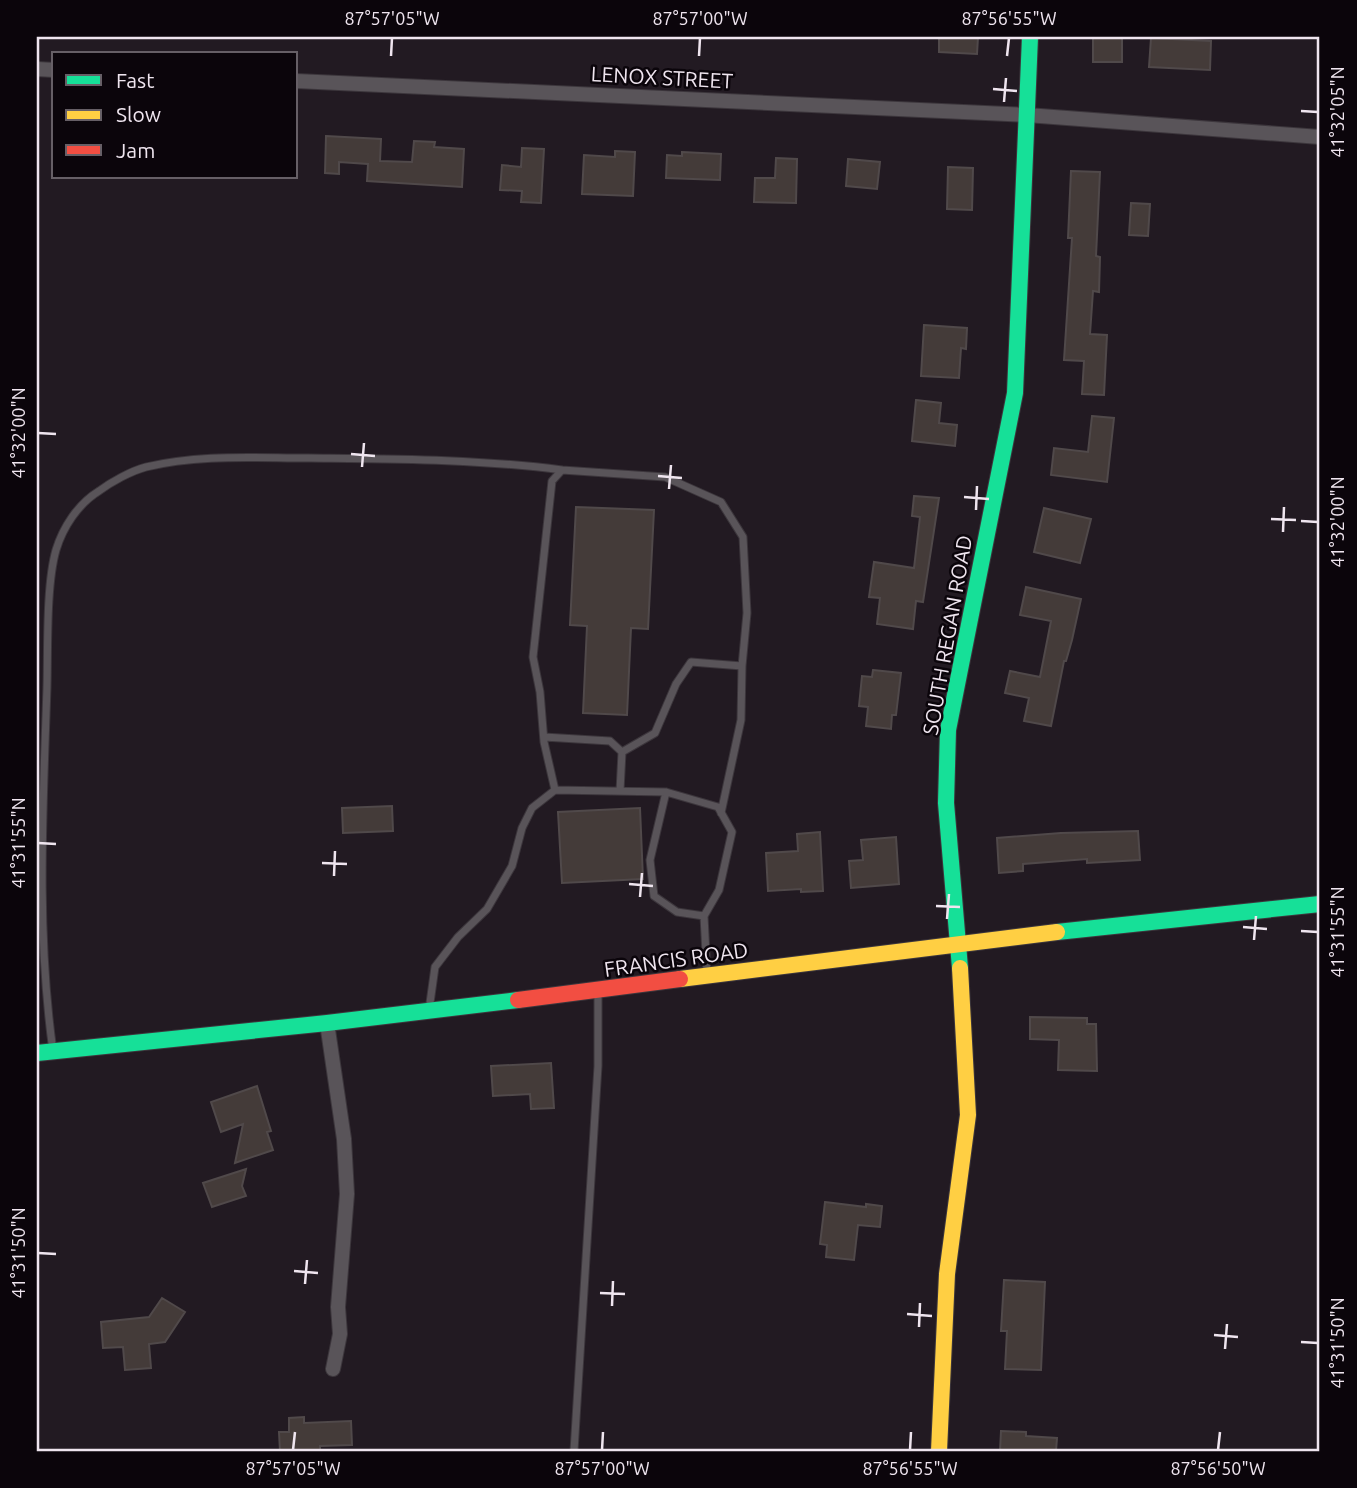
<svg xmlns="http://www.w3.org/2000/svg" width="1357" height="1488" font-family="Ubuntu,sans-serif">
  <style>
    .building { fill: #443b39; stroke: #50494a; stroke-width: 2 }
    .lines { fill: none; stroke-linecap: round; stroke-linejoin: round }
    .lane-casing { stroke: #3c363c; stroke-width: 9 }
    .street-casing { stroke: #3c363c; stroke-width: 16 }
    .fast-casing { stroke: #3c363c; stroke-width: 18 }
    .slow-casing { stroke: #3c363c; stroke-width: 18 }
    .jam-casing { stroke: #3c363c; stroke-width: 18 }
    .lane { stroke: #595459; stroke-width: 7 }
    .street { stroke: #595459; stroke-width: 14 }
    .fast { stroke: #16e098; stroke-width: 16 }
    .slow { stroke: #ffcf43; stroke-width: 16 }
    .jam { stroke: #f24e42; stroke-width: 16 }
    .ticks { fill: none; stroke: #efe5ef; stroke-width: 2.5 }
    .labels { text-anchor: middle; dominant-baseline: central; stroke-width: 5; stroke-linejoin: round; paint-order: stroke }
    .street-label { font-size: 21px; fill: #efe5ef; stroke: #0b050b }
    .neatline { fill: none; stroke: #efe5ef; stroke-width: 2.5 }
    .ticks-label { font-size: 18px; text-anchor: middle; fill: #efe5ef }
  </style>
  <rect width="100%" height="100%" fill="#221a22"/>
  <path class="building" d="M 939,37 L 978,37 L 977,54 L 939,52 Z
    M 1093,37 L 1122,37 L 1122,62 L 1093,62 Z
    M 1151,38 L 1211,41 L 1210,70 L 1149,67 Z
    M 326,136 L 381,139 L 380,161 L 412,162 L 414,141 L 435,142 L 434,147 L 464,149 L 462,187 L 367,181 L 368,164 L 339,162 L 339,174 L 325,173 Z
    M 522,148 L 544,149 L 541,203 L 521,202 L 522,191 L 500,190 L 502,165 L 521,167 Z
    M 615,151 L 635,152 L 633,196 L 582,194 L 584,155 L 615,157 Z
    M 682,152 L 721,154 L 720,180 L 666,178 L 667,155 L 682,156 Z
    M 776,158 L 797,159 L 796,203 L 754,202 L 755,178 L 775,178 Z
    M 848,159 L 880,162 L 877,189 L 846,186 Z
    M 948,167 L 973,168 L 972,210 L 947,209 Z
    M 1071,171 L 1100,172 L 1096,256 L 1100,257 L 1099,292 L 1093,291 L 1090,334 L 1107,335 L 1104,395 L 1082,394 L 1084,361 L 1064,360 L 1072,238 L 1068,238 Z
    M 1131,203 L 1150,204 L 1148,236 L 1129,235 Z
    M 924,325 L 967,328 L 966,349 L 961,348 L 959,378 L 921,376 Z
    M 916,400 L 941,403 L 939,423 L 957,425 L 955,446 L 912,441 Z
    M 1092,416 L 1114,418 L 1107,482 L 1051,475 L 1054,448 L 1088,452 Z
    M 914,496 L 939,498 L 923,602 L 916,601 L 913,629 L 877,624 L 880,598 L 869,597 L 874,562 L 914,568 L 920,517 L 912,516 Z
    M 576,507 L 654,510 L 648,629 L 631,628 L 627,715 L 583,713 L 587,626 L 570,625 Z
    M 1044,508 L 1091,519 L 1080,563 L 1034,552 Z
    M 1026,587 L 1081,599 L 1072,640 L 1066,661 L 1064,661 L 1051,726 L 1024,721 L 1029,698 L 1005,693 L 1010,671 L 1040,677 L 1051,621 L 1020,615 Z
    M 873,670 L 901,673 L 896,715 L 892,715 L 891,729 L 866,726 L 868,707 L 859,706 L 862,676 L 872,677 Z
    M 392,806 L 393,831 L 343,833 L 342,808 Z
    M 640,808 L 643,879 L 562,883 L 558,812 Z
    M 1138,831 L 1140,860 L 1087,863 L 1087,859 L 1023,864 L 1023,871 L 999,873 L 997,838 L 1061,833 Z
    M 820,832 L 823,891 L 801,892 L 801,889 L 768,891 L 766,853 L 798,851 L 797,834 Z
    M 896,837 L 899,884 L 851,888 L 849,861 L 863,860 L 861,840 Z
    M 1030,1017 L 1087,1018 L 1087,1024 L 1096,1024 L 1097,1071 L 1058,1070 L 1059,1040 L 1030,1039 Z
    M 551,1063 L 554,1108 L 531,1109 L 530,1094 L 493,1096 L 491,1066 Z
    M 257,1086 L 271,1131 L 267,1132 L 273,1150 L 235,1163 L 243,1124 L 221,1132 L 211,1102 Z
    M 246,1169 L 242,1186 L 246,1196 L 212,1207 L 203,1183 Z
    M 825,1202 L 866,1207 L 866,1204 L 882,1206 L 880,1227 L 858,1225 L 854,1260 L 826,1257 L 827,1245 L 820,1244 Z
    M 1004,1280 L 1045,1282 L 1041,1370 L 1005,1369 L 1007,1331 L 1001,1331 Z
    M 162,1298 L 185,1312 L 165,1342 L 149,1344 L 151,1368 L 125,1370 L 123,1347 L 103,1348 L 101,1322 L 149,1317 Z
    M 304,1417 L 304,1423 L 351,1421 L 352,1445 L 320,1446 L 320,1451 L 280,1451 L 279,1432 L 289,1432 L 289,1418 Z
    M 1001,1431 L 1026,1432 L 1026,1436 L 1057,1438 L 1056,1451 L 1000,1451 Z"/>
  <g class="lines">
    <defs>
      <path id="lane" d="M 544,737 L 610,741 L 622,752 L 620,791
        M 622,752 L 655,733 L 676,684 L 691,662 L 742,666
        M 555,790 L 544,742 L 540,692 L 533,657 L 552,481 L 562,470 L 665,477 L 721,502 L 743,537 L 747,613 L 742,666 L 741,720 L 721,813
        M 666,792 L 650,860 L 654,896 L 677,912 L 704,916
        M 429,1010 L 435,967 L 458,937 L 487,909 L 512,866 L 522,828 L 532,808 L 555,790 L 666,792 L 718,807 L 732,832 L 719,890 L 704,916 L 707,974
        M 53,1051 C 36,930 43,808 47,687 C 48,648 46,585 56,550 C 63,527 78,504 99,491 C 111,482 131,471 146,467 C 199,454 254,458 309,458 C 393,459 479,459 562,470
        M 574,1451 L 598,1066 L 598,991"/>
      <path id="street" d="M 37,69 L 54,70
        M 296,81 L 1027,115 L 1320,137
        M 327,1023 L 344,1139 L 347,1194 L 338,1307 L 340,1334 L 333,1369"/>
      <path id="fast" d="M 1057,932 L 1320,904
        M 960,968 L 946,803 L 948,730 L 1015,393 L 1030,37
        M 37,1053 L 327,1023 L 518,1000"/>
      <path id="slow" d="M 680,979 L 1057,932
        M 939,1451 L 947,1274 L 968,1115 L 960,968"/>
      <path id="jam" d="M 518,1000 L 680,979"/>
    </defs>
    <use href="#lane" class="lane-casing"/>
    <use href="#street" class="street-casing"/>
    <use href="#fast" class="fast-casing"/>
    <use href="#slow" class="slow-casing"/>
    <use href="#jam" class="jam-casing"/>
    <use href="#lane" class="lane"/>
    <use href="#street" class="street"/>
    <use href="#fast" class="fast"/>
    <use href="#slow" class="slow"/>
    <use href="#jam" class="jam"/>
  </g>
  <path class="ticks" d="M 391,56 L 392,38M 699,56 L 700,38M 1007,56 L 1009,38M 993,89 L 1017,91M 1004,102 L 1006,78M 1301,111 L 1318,112M 38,433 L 56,434M 351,454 L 375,456M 362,467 L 364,443M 658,476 L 682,478M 669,489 L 671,465M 964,497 L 989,499M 976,510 L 977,486M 1271,519 L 1296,520M 1301,521 L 1318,522M 1283,532 L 1284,507M 38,843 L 56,844M 322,863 L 347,864M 334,876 L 335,851M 629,884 L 653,886M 640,897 L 642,873M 936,906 L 960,907M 947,919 L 949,894M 1243,927 L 1267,929M 1301,931 L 1318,932M 1254,940 L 1256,916M 38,1253 L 56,1254M 294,1271 L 318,1273M 305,1284 L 307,1260M 600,1293 L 625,1294M 612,1306 L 613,1281M 907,1314 L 932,1316M 919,1327 L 920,1303M 1214,1335 L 1238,1337M 1301,1342 L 1318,1343M 1225,1349 L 1227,1324M 293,1450 L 295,1432M 602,1450 L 603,1432M 910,1450 L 911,1432M 1218,1450 L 1220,1432"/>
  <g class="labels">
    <g class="street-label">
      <text transform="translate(662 77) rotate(3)">LENOX STREET</text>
      <text transform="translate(947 635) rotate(-80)">SOUTH REGAN ROAD</text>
      <text transform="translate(676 959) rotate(-8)">FRANCIS ROAD</text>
    </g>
  </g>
  <rect width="1357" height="1488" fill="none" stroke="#0b050b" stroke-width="77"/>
  <rect x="52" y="52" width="245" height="126" fill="#0b050b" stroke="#665f66" stroke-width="2"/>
  <rect x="66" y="75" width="35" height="10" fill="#16e098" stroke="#665f66" stroke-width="2"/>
  <text x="116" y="88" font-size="21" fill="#efe5ef">Fast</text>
  <rect x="66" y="110" width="35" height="10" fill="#ffcf43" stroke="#665f66" stroke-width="2"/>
  <text x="116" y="122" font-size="21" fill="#efe5ef">Slow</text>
  <rect x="66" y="145" width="35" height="10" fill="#f24e42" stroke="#665f66" stroke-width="2"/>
  <text x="116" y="158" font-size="21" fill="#efe5ef">Jam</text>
  <rect x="38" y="38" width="1280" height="1412" class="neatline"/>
  <g class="ticks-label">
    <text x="392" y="25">87°57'05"W</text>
    <text x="700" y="25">87°57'00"W</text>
    <text x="1009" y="25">87°56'55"W</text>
    <text transform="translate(1338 112) rotate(-90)" y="6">41°32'05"N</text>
    <text transform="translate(19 433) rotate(-90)" y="6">41°32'00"N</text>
    <text transform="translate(1338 522) rotate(-90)" y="6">41°32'00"N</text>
    <text transform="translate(19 843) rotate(-90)" y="6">41°31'55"N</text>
    <text transform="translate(1338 932) rotate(-90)" y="6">41°31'55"N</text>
    <text transform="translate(19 1253) rotate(-90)" y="6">41°31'50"N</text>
    <text transform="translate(1338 1343) rotate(-90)" y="6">41°31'50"N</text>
    <text x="293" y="1475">87°57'05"W</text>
    <text x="602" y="1475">87°57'00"W</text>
    <text x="910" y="1475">87°56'55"W</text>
    <text x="1218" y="1475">87°56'50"W</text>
  </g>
</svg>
